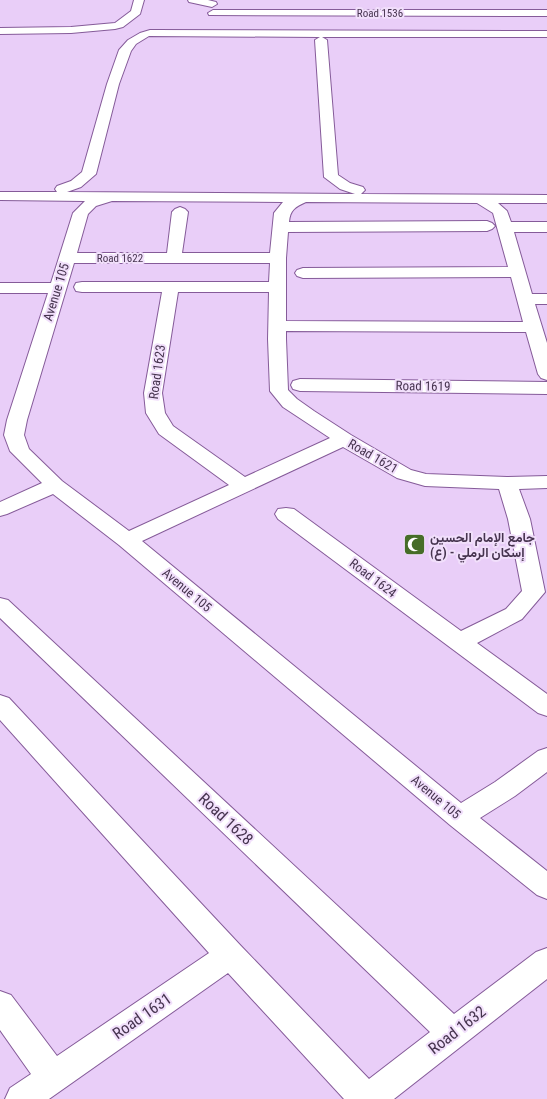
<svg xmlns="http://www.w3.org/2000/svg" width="547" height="1099" font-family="'Roboto Condensed',Vazirmatn,sans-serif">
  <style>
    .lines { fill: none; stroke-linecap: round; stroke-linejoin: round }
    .minor-casing { stroke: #855b99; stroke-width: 2 }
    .minor { fill: #fff; fill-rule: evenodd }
    .labels { text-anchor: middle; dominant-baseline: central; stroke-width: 4; stroke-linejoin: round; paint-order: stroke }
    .far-street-label { font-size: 11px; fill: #46344f; stroke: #f1dffb }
    .street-label { font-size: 13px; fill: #46344f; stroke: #f1dffb }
    .poi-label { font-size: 13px; font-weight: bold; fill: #46344f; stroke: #f1dffb; text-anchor: start }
    .near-street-label { font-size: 16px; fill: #46344f; stroke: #f1dffb }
  </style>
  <rect width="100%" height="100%" fill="#e9cef8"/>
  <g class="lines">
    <defs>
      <path id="minor" d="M 134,0 L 144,0 L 140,14 L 123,27 L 115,29 L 71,33 L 0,34 L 0,28 L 71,27 L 115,23 L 131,11 Z
        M 188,0 L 208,0 L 216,2 L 217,4 L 212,7 L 189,2 Z
        M 213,10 L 547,10 L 547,16 L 209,15 L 208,13 Z
        M 150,30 L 547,31 L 547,37 L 322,37 L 327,40 L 338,175 L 350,183 L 363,187 L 365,190 L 361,194 L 547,195 L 547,203 L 498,203 L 507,211 L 511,222 L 547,222 L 547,232 L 514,232 L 532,294 L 547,294 L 547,304 L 535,304 L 547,343 L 547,380 L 541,378 L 538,374 L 526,332 L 286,331 L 286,339 L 288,390 L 297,399 L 314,411 L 351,435 L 411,470 L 426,474 L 507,477 L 547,476 L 547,488 L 519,489 L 530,519 L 545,592 L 522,619 L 477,643 L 547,694 L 547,716 L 538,713 L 278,519 L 275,514 L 278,509 L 286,508 L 294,509 L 461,631 L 506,609 L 522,591 L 508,519 L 499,489 L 425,486 L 397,478 L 343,447 L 142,541 L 461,803 L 495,782 L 538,751 L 547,748 L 547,772 L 515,796 L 480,818 L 547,871 L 547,899 L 537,895 L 450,825 L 119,545 L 53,494 L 7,514 L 0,516 L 0,502 L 42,483 L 10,451 L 4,435 L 7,420 L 48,293 L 0,293 L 0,283 L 51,283 L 73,213 L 85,201 L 0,200 L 0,192 L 57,192 L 55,189 L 57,186 L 71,181 L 82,172 L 107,84 L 119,50 L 128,40 L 140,33 ZM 149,36 L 320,37 L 315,40 L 324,177 L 340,189 L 355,194 L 67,192 L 81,187 L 96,174 L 119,84 L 131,51 L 136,44 ZM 112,201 L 283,202 L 274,213 L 270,253 L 182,253 L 188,212 L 185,209 L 180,207 L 175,209 L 172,212 L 167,253 L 77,253 L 88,214 L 96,206 ZM 306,202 L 477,203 L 493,213 L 508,267 L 303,268 L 297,270 L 295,273 L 297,276 L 303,278 L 511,277 L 523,322 L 286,321 L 286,258 L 288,232 L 487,231 L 492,229 L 495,226 L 492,223 L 487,221 L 289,222 C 290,210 295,207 306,202 ZM 74,263 L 270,263 L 269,282 L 82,282 L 76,283 L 74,287 L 76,291 L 82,292 L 162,292 L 144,393 L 146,413 L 159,434 L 229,485 L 129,531 L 62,481 L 29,449 L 24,435 L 27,420 ZM 178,292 L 269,292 L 268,339 L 270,391 L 283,407 L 330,438 L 245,477 L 173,426 L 165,413 L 162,393 Z
        M 300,379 L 547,382 L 547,394 L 300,391 L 293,389 L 291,385 L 293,381 Z
        M 0,598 L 8,600 L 454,1014 L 536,952 L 547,948 L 547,979 L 394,1099 L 344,1099 L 228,973 L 49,1099 L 5,1099 L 10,1088 L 31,1074 L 0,1030 L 0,991 L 11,995 L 57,1056 L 209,953 L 0,720 L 0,695 L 9,698 L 241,946 L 369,1079 L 430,1032 L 0,618 Z"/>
    </defs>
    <use href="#minor" class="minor-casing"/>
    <use href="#minor" class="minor"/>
  </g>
  <defs>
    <symbol id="mosque-square" viewBox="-11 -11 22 22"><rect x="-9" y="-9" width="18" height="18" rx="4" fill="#466d28" stroke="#f1dffb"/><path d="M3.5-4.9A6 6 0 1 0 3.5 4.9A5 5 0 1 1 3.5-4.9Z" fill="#fff"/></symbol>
  </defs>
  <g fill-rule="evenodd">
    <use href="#mosque-square" x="402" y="532" width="25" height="25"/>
  </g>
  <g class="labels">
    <g class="far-street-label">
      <text x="380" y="13">Road 1536</text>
      <text x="120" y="258">Road 1622</text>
    </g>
    <g class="street-label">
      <text transform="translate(56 292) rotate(-73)">Avenue 105</text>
      <text transform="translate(157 372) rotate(-82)">Road 1623</text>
      <text transform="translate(423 386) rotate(1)">Road 1619</text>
      <text transform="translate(373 456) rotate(30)">Road 1621</text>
      <text transform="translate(373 578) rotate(37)">Road 1624</text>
      <text transform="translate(187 590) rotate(40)">Avenue 105</text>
      <text transform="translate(436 797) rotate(40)">Avenue 105</text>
    </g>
    <g class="poi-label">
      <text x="430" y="537">جامع الإمام الحسين<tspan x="430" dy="15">(ع) - إسكان الرملي</tspan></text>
    </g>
    <g class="near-street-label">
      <text transform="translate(226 819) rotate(43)">Road 1628</text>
      <text transform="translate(142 1016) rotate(-35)">Road 1631</text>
      <text transform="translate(457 1030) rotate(-38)">Road 1632</text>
    </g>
  </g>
</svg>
